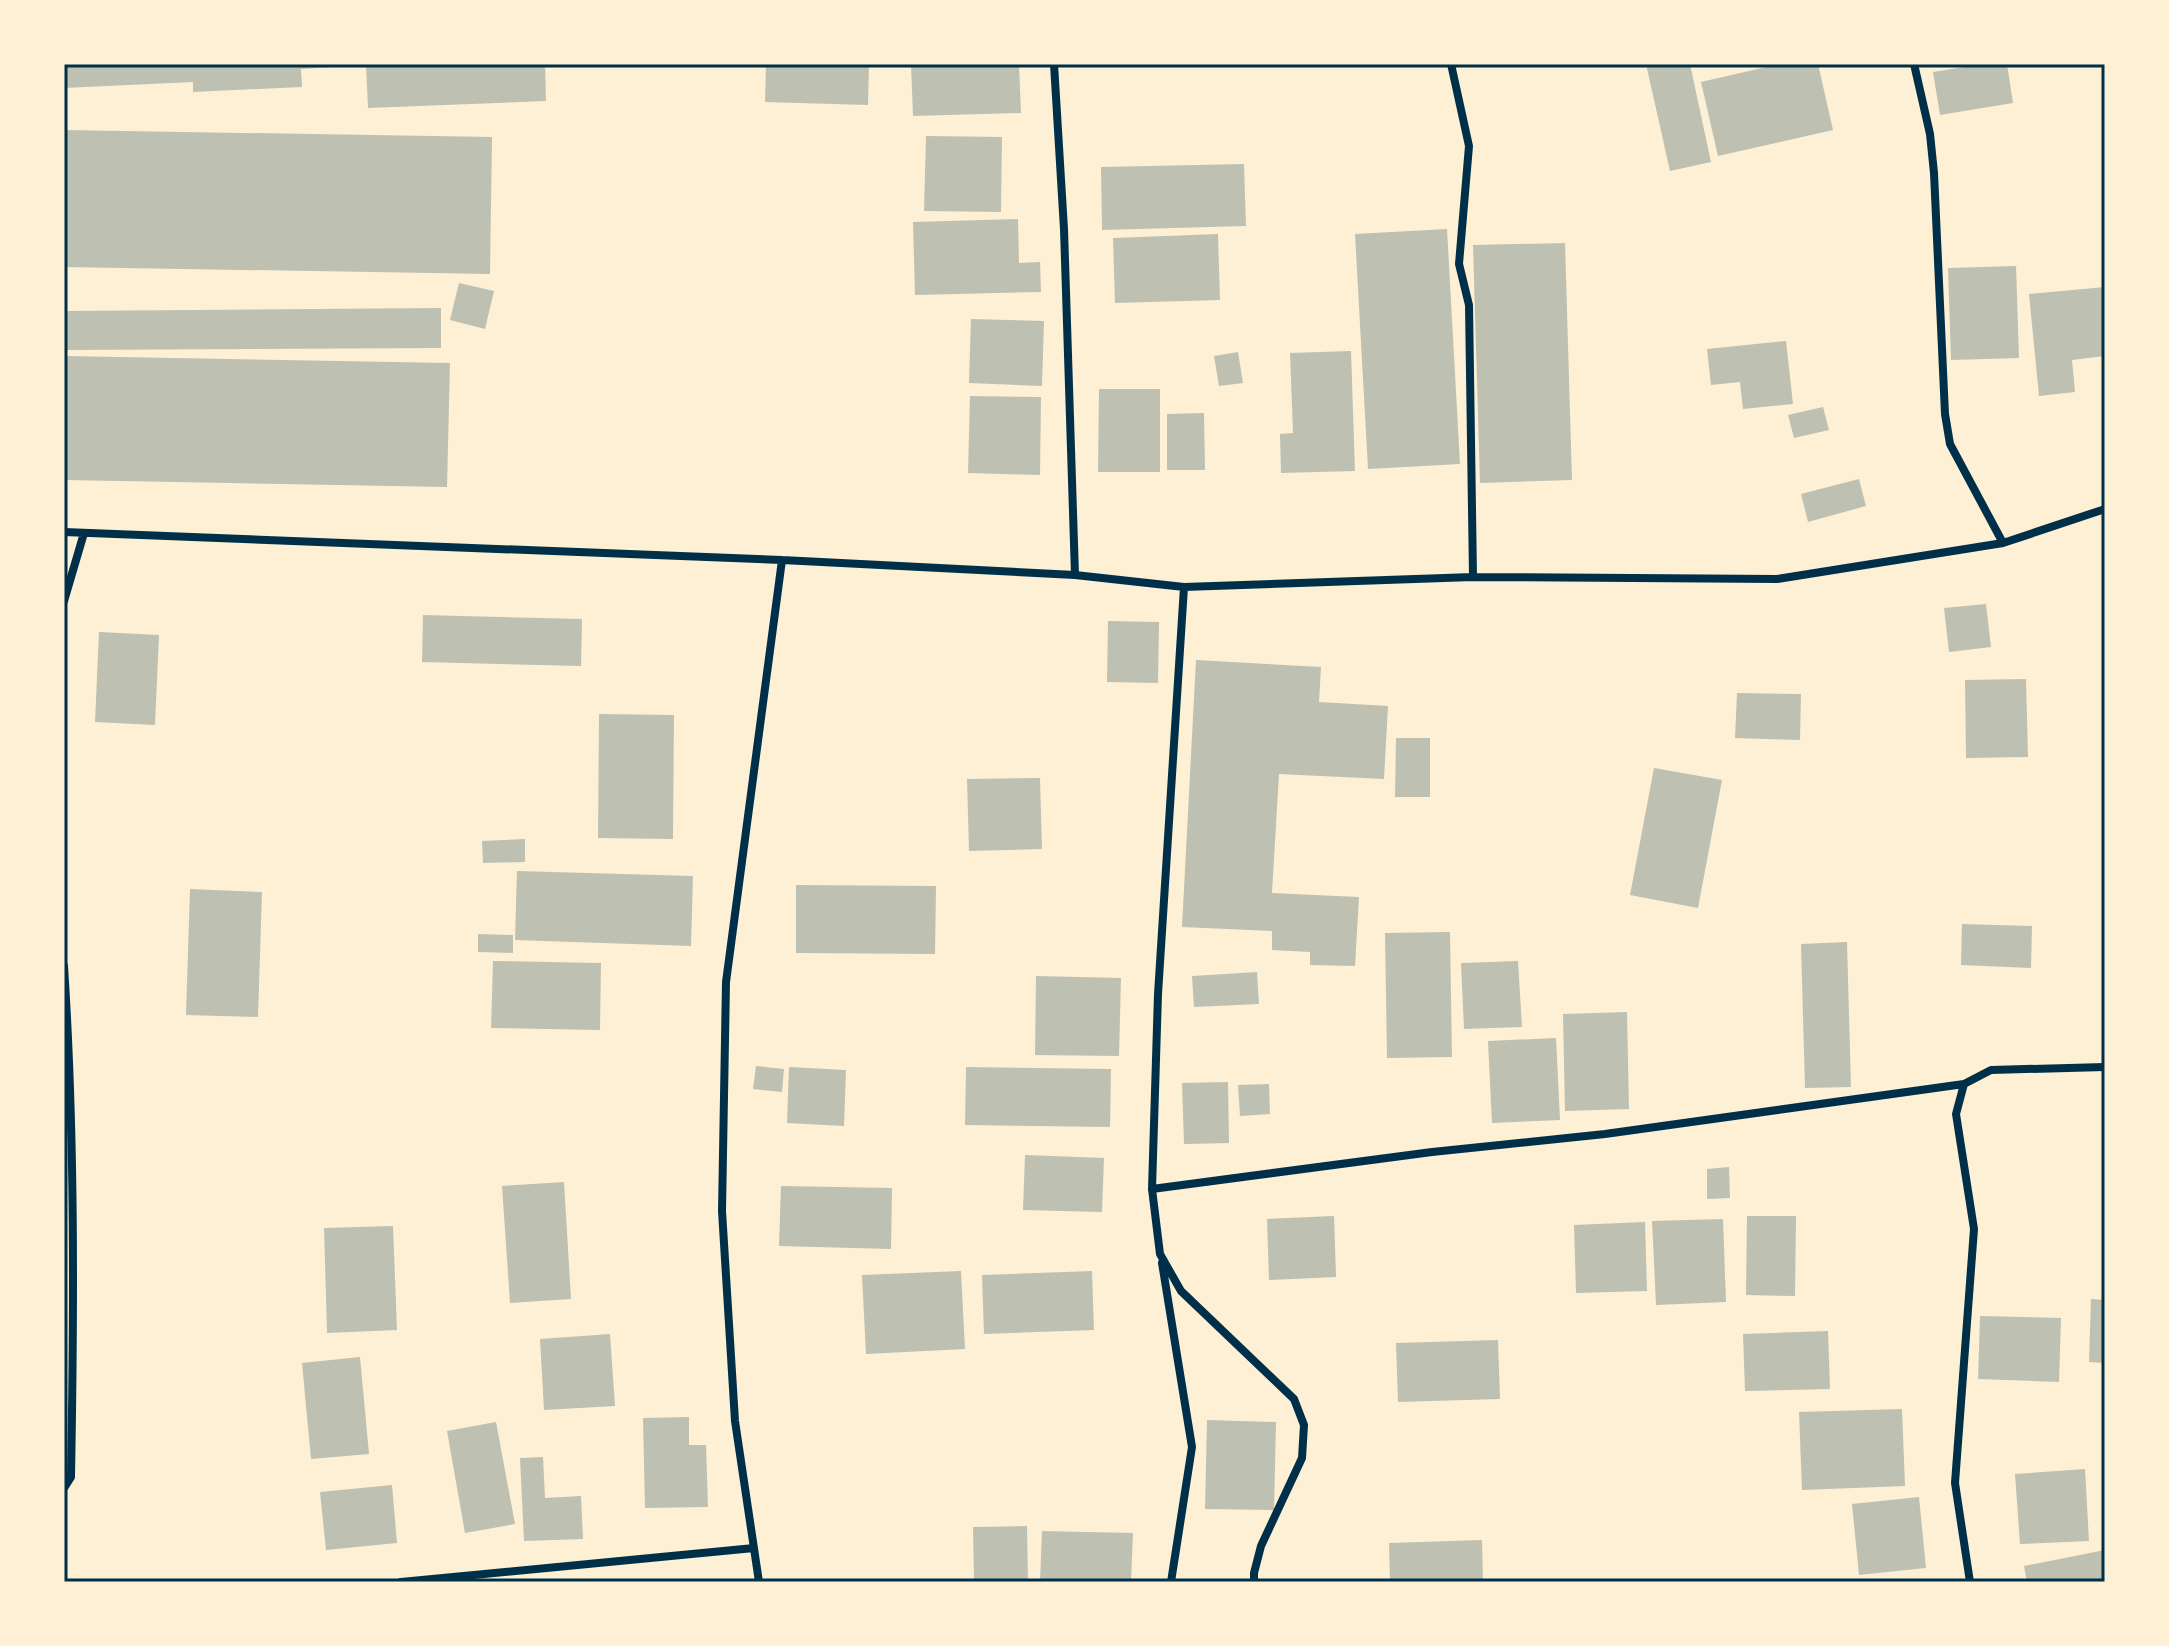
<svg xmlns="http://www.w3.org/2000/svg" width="2169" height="1646" font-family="'IBM Plex Sans',sans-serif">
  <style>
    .building { fill: #bec0b2 }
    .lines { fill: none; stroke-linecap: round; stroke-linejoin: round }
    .minor { stroke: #003049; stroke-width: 8 }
    .neatline { fill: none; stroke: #003049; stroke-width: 3 }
  </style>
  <rect width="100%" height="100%" fill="#fdf0d5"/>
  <path class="building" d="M 64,64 L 350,64 L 350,66 L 301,69 L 302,87 L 193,92 L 193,82 L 64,88 Z
    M 366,64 L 545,64 L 546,101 L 368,108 Z
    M 766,64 L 869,64 L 868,105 L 765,102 Z
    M 911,64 L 1019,64 L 1021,113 L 913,116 Z
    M 1646,64 L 1690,64 L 1711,162 L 1670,171 Z
    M 1779,64 L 1818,64 L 1833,130 L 1718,156 L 1701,82 Z
    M 1983,64 L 2007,64 L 2013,103 L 1940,115 L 1933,72 Z
    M 64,130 L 492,137 L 490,274 L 64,267 Z
    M 926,136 L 1002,137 L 1001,212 L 924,211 Z
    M 1244,164 L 1246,226 L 1102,230 L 1101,167 Z
    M 1018,219 L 1019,263 L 1040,262 L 1041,292 L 915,295 L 913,222 Z
    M 1447,229 L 1460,464 L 1368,469 L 1355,234 Z
    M 1218,234 L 1220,300 L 1115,303 L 1113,238 Z
    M 1565,243 L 1572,480 L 1480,483 L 1473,245 Z
    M 2016,266 L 2019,358 L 1951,360 L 1948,268 Z
    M 459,283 L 494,291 L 485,329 L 450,320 Z
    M 2105,287 L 2105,356 L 2072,360 L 2075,392 L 2039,396 L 2029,294 Z
    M 441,308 L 441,348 L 64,350 L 64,311 Z
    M 971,319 L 1044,321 L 1042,386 L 969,383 Z
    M 1786,341 L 1793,404 L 1743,409 L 1740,382 L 1711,385 L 1707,349 Z
    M 1351,351 L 1355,471 L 1281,473 L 1280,434 L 1293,433 L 1290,353 Z
    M 1238,352 L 1243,383 L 1219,386 L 1214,356 Z
    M 64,356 L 450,363 L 447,487 L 64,480 Z
    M 1099,389 L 1160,389 L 1160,472 L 1098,472 Z
    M 970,396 L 1041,397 L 1040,475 L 968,473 Z
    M 1823,407 L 1829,430 L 1794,438 L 1788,415 Z
    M 1204,413 L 1205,470 L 1167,470 L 1167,414 Z
    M 1859,479 L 1866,506 L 1808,522 L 1801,494 Z
    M 1986,604 L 1991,647 L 1949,652 L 1944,608 Z
    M 423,615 L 582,619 L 581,666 L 422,662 Z
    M 1108,621 L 1159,622 L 1158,683 L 1107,682 Z
    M 99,632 L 159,635 L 155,725 L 95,722 Z
    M 1196,660 L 1321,667 L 1319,702 L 1388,706 L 1384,779 L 1279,774 L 1272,893 L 1359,897 L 1355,966 L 1310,965 L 1310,952 L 1272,950 L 1272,931 L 1182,927 Z
    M 2026,679 L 2028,757 L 1966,758 L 1965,680 Z
    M 1737,693 L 1801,694 L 1800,740 L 1735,738 Z
    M 599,714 L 674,715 L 673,839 L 598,838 Z
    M 1396,738 L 1430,738 L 1430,797 L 1395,797 Z
    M 1654,768 L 1722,780 L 1698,908 L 1630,895 Z
    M 1040,778 L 1042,849 L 969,851 L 967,779 Z
    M 525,839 L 525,862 L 483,863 L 482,841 Z
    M 517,871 L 693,876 L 691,946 L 515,940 Z
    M 796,885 L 936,886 L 935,954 L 796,953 Z
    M 190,889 L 262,892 L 258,1017 L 186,1015 Z
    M 1962,924 L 2032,926 L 2031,968 L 1961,965 Z
    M 1450,932 L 1452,1057 L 1387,1058 L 1385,933 Z
    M 478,934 L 513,935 L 513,953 L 478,952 Z
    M 1847,942 L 1851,1087 L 1805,1088 L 1801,944 Z
    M 493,961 L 601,963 L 600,1030 L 491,1028 Z
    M 1518,961 L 1522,1027 L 1464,1029 L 1461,963 Z
    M 1257,972 L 1259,1004 L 1194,1007 L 1192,976 Z
    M 1036,976 L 1121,978 L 1119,1056 L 1035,1055 Z
    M 1627,1012 L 1629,1109 L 1565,1111 L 1563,1014 Z
    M 1556,1038 L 1560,1120 L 1492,1123 L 1488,1041 Z
    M 756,1066 L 784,1069 L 782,1092 L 753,1089 Z
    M 789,1067 L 846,1070 L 844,1126 L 787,1123 Z
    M 966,1067 L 1111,1069 L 1110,1127 L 965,1125 Z
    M 1228,1082 L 1229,1143 L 1184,1144 L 1182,1083 Z
    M 1269,1084 L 1270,1114 L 1240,1116 L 1238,1085 Z
    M 1025,1155 L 1104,1158 L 1102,1212 L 1023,1210 Z
    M 1729,1167 L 1730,1198 L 1707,1199 L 1707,1169 Z
    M 564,1182 L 571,1299 L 510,1303 L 502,1186 Z
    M 781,1186 L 892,1188 L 891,1249 L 779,1246 Z
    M 1334,1216 L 1336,1277 L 1269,1280 L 1267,1219 Z
    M 1747,1216 L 1796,1216 L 1795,1296 L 1746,1295 Z
    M 1723,1219 L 1726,1302 L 1656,1305 L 1652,1221 Z
    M 1645,1222 L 1647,1291 L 1576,1293 L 1574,1225 Z
    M 393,1226 L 397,1330 L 327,1333 L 324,1228 Z
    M 961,1271 L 965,1349 L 866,1354 L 862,1275 Z
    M 1092,1271 L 1094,1330 L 984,1334 L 982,1275 Z
    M 2091,1299 L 2105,1300 L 2105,1363 L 2089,1362 Z
    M 1980,1316 L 2061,1318 L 2059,1382 L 1978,1379 Z
    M 1828,1331 L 1830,1389 L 1745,1391 L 1743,1334 Z
    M 610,1334 L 615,1406 L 544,1410 L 540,1339 Z
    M 1498,1340 L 1500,1399 L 1398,1402 L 1396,1343 Z
    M 360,1357 L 369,1454 L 311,1459 L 302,1363 Z
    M 1902,1409 L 1905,1486 L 1802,1490 L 1799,1412 Z
    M 689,1417 L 689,1445 L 706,1445 L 708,1507 L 645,1508 L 643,1418 Z
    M 1207,1420 L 1276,1422 L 1274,1510 L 1205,1509 Z
    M 496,1422 L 515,1524 L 465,1533 L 447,1431 Z
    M 543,1457 L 545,1498 L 581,1496 L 583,1539 L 524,1541 L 520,1458 Z
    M 2085,1469 L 2089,1541 L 2020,1544 L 2015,1474 Z
    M 392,1485 L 397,1543 L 326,1550 L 320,1492 Z
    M 1919,1497 L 1926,1568 L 1859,1575 L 1852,1504 Z
    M 1027,1526 L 1028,1582 L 974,1582 L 973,1527 Z
    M 1042,1531 L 1133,1533 L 1131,1582 L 1040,1582 Z
    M 1482,1540 L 1483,1582 L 1390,1582 L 1389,1543 Z
    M 2105,1550 L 2105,1582 L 2027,1582 L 2024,1566 Z"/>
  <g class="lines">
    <path class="minor" d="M 1054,64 L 1064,229 L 1075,575
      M 1451,64 L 1469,146 L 1459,264 L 1469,305 L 1473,577
      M 1914,64 L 1930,134 L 1934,173 L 1945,414 L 1950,444 L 2003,543
      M 64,532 L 782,560 L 1075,575 L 1184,587 L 1473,577 L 1777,579 L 2003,543 L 2105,509
      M 1184,587 L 1158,994 L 1152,1189 L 1160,1254 L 1181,1291 L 1294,1399 L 1304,1425 L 1302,1458 L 1261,1546 L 1254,1573 L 1254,1582
      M 64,601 L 84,533
      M 64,966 C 75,1135 74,1307 71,1477 L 64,1488
      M 1964,1084 L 1956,1114 L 1974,1229 L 1955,1483 L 1970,1582
      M 1152,1189 L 1432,1152 L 1605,1134 L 1964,1084 L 1991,1070 L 2105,1067
      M 1162,1263 L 1192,1447 L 1171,1582
      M 401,1582 L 754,1548
      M 759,1582 L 735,1421 L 722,1211 L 726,982 L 782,560"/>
  </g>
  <rect width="2169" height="1646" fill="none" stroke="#fdf0d5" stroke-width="132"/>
  <rect x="66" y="66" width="2037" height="1514" class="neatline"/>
</svg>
